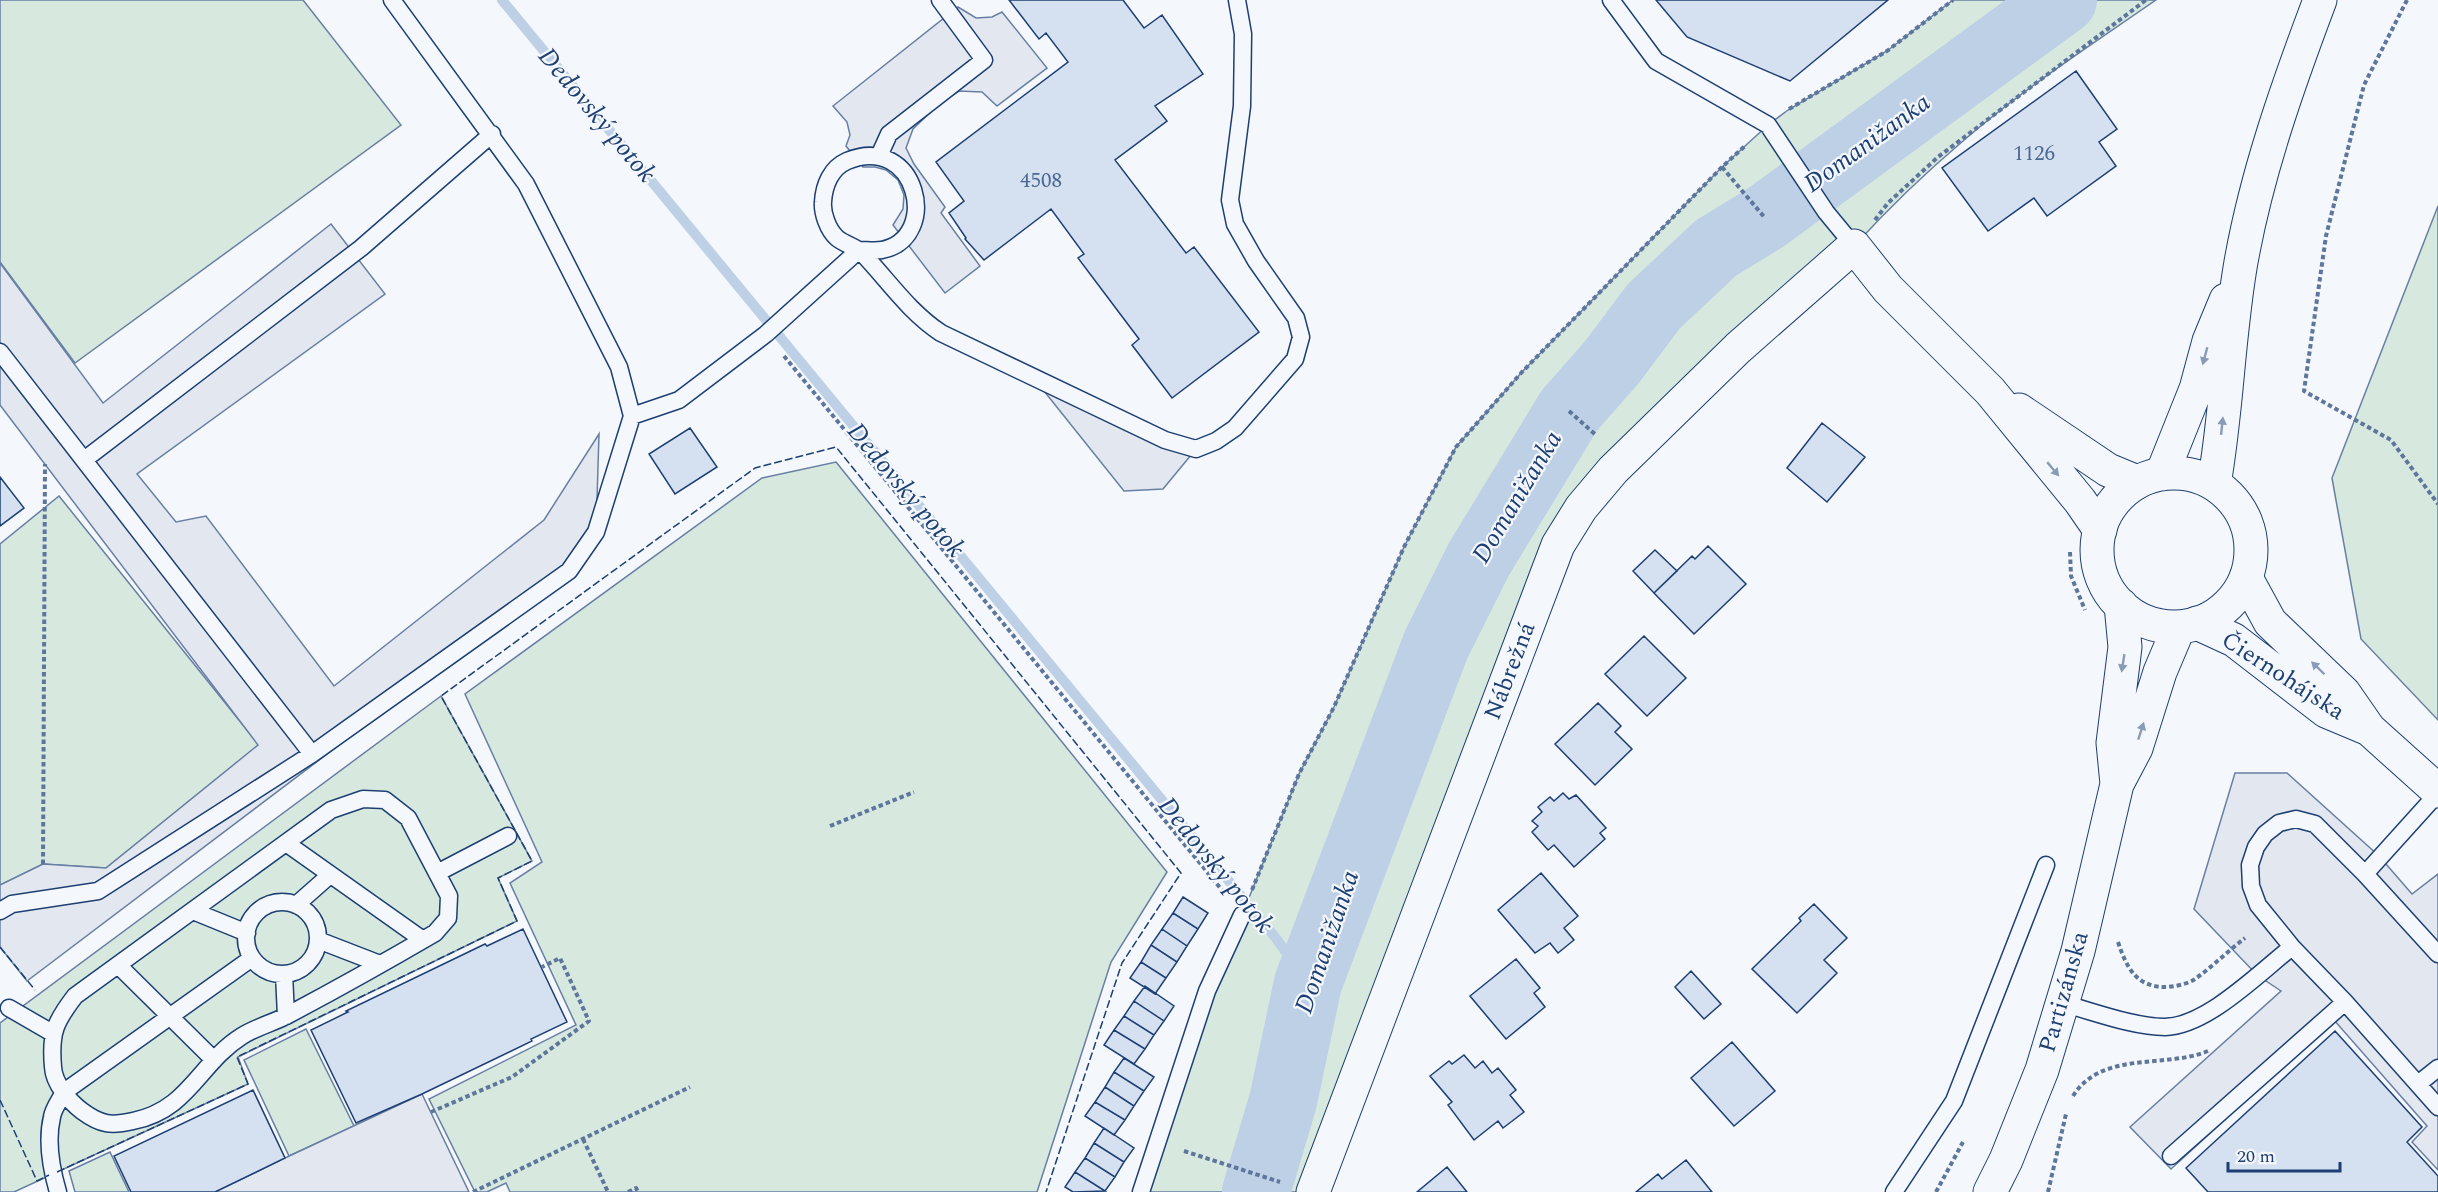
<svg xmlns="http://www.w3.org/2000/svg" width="2438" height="1192" font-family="Spectral,serif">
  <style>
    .green { fill: #d7e8df; stroke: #687fa3; stroke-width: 1.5 }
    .parking { fill: #e3e8f0; stroke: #687fa3; stroke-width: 1.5 }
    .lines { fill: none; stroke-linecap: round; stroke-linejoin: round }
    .stream { stroke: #bed0e5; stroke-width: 10 }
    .river { stroke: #bed0e5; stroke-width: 68 }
    .building { fill: #d5e0f0; stroke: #1d3f73; stroke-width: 1.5 }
    .service-casing { stroke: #1d3f73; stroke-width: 19 }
    .minor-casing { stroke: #1d3f73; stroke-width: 35 }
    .tertiary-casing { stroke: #1d3f73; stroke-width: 35 }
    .secondary-casing { stroke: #1d3f73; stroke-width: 35 }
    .path { stroke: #5e769c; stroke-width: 4; stroke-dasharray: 4.5 3; stroke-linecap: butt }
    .service { stroke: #f4f7fb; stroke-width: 16 }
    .minor { stroke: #f4f7fb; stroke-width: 33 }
    .tertiary { stroke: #f4f7fb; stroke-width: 33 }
    .secondary { stroke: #f4f7fb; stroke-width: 33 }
    .fence { stroke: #1d3f73; stroke-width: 1.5; stroke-dasharray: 8 3; stroke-linecap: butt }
    .oneway { fill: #889bb7 }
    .labels { text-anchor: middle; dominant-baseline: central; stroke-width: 4.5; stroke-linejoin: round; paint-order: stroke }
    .number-label { font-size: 21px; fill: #4b6792 }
    .street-label { font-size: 24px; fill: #1d3f73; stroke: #f4f7fb }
    .water-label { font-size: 26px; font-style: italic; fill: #1d3f73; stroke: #f4f7fb }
  </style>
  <rect width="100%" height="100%" fill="#f4f7fb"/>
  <path class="green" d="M 0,0 L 303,0 L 401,125 L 75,363 L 0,262 Z
    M 1953,0 L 2156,0 C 2091,45 2023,89 1963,141 C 1924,174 1888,209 1854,246 L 1581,508 L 1313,1192 L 1138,1192 L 1242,915 L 1299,774 L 1334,707 L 1404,547 L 1456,447 L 1522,372 L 1722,167 L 1768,125 L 1788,110 L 1887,51 Z
    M 2438,206 L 2438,720 L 2361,639 L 2332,478 Z
    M 836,462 L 1167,872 L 1111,962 L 1037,1192 L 510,1192 L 506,1183 L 487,1192 L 475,1192 L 429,1099 L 576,1025 L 510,883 L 542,862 L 465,694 L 762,478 Z
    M 59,496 L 259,745 L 106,868 L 43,864 L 0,885 L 0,544 Z
    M 441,696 L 532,861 L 498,878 L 517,921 L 238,1057 L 248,1084 L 14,1192 L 0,1192 L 0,1023 Z
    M 306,1029 L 354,1126 L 289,1156 L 244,1060 Z
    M 110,1152 L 129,1192 L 75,1192 L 69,1171 Z"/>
  <path class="parking" d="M 958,7 L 976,18 L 992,17 L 1002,12 L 1047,68 L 997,106 L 982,92 L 959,91 L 939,104 L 913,129 L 906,148 L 914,164 L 945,207 L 941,213 L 980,266 L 945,293 L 893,225 L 903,209 L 904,195 L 898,180 L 886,170 L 875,167 L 863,167 L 846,146 L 850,135 L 847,122 L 833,106 Z
    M 331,224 L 385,294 L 137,474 L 176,522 L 206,516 L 334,686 L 544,520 L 599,434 L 596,532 L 569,571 L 27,981 L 0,947 L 0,885 L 43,864 L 106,868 L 258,745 L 0,405 L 0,263 L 103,403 Z
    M 1032,376 L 1196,449 L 1163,489 L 1124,491 Z
    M 2235,773 L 2287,773 L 2379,856 L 2412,894 L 2438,874 L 2438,1170 L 2412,1142 L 2427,1126 L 2334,1020 L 2171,1169 L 2130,1127 L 2281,991 L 2257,975 L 2194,909 Z
    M 422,1094 L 469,1192 L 215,1192 L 285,1158 Z"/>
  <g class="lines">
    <path class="stream" d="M 502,0 L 1275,937 L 1308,983"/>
    <path class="river" d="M 1256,1192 L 1283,1101 L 1308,983 L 1436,645 L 1479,559 L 1569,411 L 1612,362 L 1654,306 L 1716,248 L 1765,218 L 2063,0"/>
  </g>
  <path class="building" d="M 1009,0 L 1123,0 L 1144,28 L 1162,15 L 1203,74 L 1155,106 L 1167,121 L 1115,160 L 1186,253 L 1194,247 L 1259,332 L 1172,398 L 1132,345 L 1139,339 L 1078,258 L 1084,254 L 1051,209 L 984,260 L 965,239 L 966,238 L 949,213 L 964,201 L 936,162 L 1068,62 L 1046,33 L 1039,39 Z
    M 1656,0 L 1888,0 L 1790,81 L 1687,37 Z
    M 2076,71 L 2117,129 L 2099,142 L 2116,166 L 2047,216 L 2034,198 L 1988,231 L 1942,168 Z
    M 1822,423 L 1865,457 L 1827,502 L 1787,468 Z
    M 690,428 L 717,467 L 675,494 L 649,454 Z
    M 0,477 L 24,508 L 0,526 Z
    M 1708,546 L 1746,584 L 1694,634 L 1654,593 L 1692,556 L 1695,559 Z
    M 1655,550 L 1677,571 L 1654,593 L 1633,571 Z
    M 1644,636 L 1686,678 L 1647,716 L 1605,674 Z
    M 1598,703 L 1621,726 L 1615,732 L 1632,749 L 1595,785 L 1555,744 Z
    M 1563,793 L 1569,799 L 1576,795 L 1606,828 L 1600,833 L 1605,839 L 1574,867 L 1554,845 L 1548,850 L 1532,832 L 1538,826 L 1532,821 L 1542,812 L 1538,807 L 1550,797 L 1554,801 Z
    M 1541,873 L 1578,916 L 1564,928 L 1574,940 L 1558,953 L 1550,943 L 1535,953 L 1498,910 Z
    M 1183,897 L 1208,913 L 1198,929 L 1173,913 Z
    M 1814,904 L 1847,938 L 1824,960 L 1837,973 L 1797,1013 L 1752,969 L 1801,921 L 1799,918 Z
    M 1173,913 L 1198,929 L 1187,946 L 1162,929 Z
    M 523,929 L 567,1022 L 531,1039 L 532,1041 L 422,1094 L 356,1123 L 311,1030 L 348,1012 L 346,1011 L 485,944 L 487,946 Z
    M 1162,929 L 1187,946 L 1177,962 L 1151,945 Z
    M 1151,945 L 1177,962 L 1166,978 L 1141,962 Z
    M 1516,959 L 1540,988 L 1534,993 L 1545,1007 L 1506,1039 L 1470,996 Z
    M 1141,962 L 1166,978 L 1155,994 L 1130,978 Z
    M 1691,971 L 1721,1004 L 1704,1019 L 1675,987 Z
    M 1145,986 L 1174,1006 L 1164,1021 L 1134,1001 Z
    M 1134,1001 L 1164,1021 L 1154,1035 L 1124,1016 Z
    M 1124,1016 L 1154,1035 L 1145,1049 L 1114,1030 Z
    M 1114,1030 L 1145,1049 L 1134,1064 L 1104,1045 Z
    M 2335,1031 L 2422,1127 L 2407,1142 L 2438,1176 L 2438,1192 L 2208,1192 L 2186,1168 Z
    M 1732,1042 L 1775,1091 L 1734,1126 L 1691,1078 Z
    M 1464,1055 L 1475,1068 L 1483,1061 L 1492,1073 L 1498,1068 L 1516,1090 L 1510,1095 L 1524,1112 L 1503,1128 L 1498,1121 L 1474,1140 L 1448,1105 L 1452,1102 L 1430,1076 L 1449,1061 L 1452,1064 Z
    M 1124,1058 L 1154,1077 L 1144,1091 L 1114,1072 Z
    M 1114,1072 L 1144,1091 L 1134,1106 L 1105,1087 Z
    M 1105,1087 L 1134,1106 L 1125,1120 L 1095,1102 Z
    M 253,1090 L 285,1158 L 215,1192 L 131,1192 L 114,1156 Z
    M 1095,1102 L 1125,1120 L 1114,1135 L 1085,1116 Z
    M 1104,1128 L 1134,1148 L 1124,1162 L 1094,1143 Z
    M 1094,1143 L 1124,1162 L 1115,1177 L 1085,1158 Z
    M 1085,1158 L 1115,1177 L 1105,1191 L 1075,1172 Z
    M 1686,1160 L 1712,1192 L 1636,1192 L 1658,1174 L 1662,1179 Z
    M 1447,1167 L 1467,1192 L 1417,1192 Z
    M 1075,1172 L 1105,1191 L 1073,1192 L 1065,1187 Z"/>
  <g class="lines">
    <defs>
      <path id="service" d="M 392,0 L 526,184 L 619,367 L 632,416
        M 1611,0 L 1656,61 L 1768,125 L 1826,212 L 1854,246
        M 879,156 L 889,134 L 984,60 L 940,0
        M 0,352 L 312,754
        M 84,460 L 361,248 L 492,134
        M 363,799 L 385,800 L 408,818 L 449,896 L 448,918 L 435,933 C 387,961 337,989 288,1015 C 273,1023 256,1027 242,1036 C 199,1063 189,1110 133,1121 C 111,1126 101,1125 82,1111 C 69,1101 54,1084 53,1067 C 50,1033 55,1022 75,996 L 331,810 Z
        M 286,843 L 423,940
        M 437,873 L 508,836
        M 2365,874 L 2438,793
        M246 938a36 36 0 1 1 72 0a36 36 0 1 1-72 0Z
        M 296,905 L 330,875
        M 0,911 L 12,904 L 98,891 L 312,754 L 569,571 L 596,532 L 632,416 L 679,400 L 766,334 L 859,250 C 866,250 875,251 882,250 C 942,238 917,132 847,161 C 831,168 824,185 823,202 C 822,213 828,230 837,238 C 844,244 854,246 861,252 C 888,280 908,311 941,333 L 1165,440 L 1196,449 L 1216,441 L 1235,428 L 1295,359 L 1301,337 L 1296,318 L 1256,261 L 1235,224 L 1230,200 L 1242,106 L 1243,34 L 1237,0
        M 193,911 L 247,933
        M 318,940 L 380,964
        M 2438,954 L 2365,874 L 2315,824 L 2296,819 L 2279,823 L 2265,834 L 2256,847 L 2250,865 L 2251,886 L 2258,905 L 2292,947 L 2345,1002 L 2438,1107
        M 118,965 L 214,1060
        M 284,974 L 286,1016
        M 2061,1003 C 2092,1011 2133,1027 2165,1027 C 2207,1026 2259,973 2292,947
        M 9,1008 L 54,1034
        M 2418,1084 L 2438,1068
        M 2171,1156 L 2345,1002
        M 58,1192 C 51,1168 46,1142 52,1117 C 53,1109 60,1100 64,1092 L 252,958
        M 1141,1192 L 1207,991 L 1242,915
        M 1894,1192 L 1954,1101 L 2046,865"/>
      <path id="minor" d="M 2019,410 L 2108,470 L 2137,482
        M 1313,1192 L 1558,545 L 1581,508 L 1613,470 L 1738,348 L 1854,246 L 1888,289 L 1990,391 L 2080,501 L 2100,530"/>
      <path id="tertiary" d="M 2246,578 L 2270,622 L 2344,693 L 2369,729 L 2438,791
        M 2197,623 L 2234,640 L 2326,711 L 2369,729"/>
      <path id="secondary" d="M2097 550a77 77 0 1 1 154 0a77 77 0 1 1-154 0Z
        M 2162,474 L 2196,389 L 2209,341 L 2226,300
        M 2214,484 C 2227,411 2228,336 2241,262 C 2257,172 2288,85 2320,0
        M 2117,784 L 2113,743 L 2125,647 L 2121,605
        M 1990,1192 L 2006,1160 L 2042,1070 L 2078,951 L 2117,784 L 2136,748 L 2160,672 L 2179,627"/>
    </defs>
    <use href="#service" class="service-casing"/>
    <use href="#minor" class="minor-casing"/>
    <use href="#tertiary" class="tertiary-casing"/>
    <use href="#secondary" class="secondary-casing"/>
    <path class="path" d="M 2407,0 L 2364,85 L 2326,236 L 2304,391 L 2391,440 L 2438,504
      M 1789,109 L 1887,51 L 1953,0
      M 1722,167 L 1765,218
      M 1875,220 L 1888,203 L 1938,157 L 2146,0
      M 784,356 L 1226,895
      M 1569,411 L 1597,436
      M 2070,552 L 2071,576 L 2085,610
      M 830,826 L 914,792
      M 43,864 L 45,464
      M 1252,890 L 1299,774 L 1334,707 L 1404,547 L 1456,447 L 1522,372 L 1722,167 L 1746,145
      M 2118,942 C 2127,969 2137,988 2168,987 C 2176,986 2188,984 2195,979 C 2212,967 2228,951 2245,938
      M 2073,1096 C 2102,1050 2165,1069 2208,1051
      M 431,1112 L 512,1077 L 589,1021 L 560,958 L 542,967
      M 583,1139 L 608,1192
      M 1184,1151 L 1280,1182
      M 473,1192 L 690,1087
      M 628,1192 L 636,1188 L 638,1192
      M 1936,1192 L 1963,1142
      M 2048,1192 L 2066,1114"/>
    <use href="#service" class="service"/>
    <use href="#minor" class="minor"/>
    <use href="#tertiary" class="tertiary"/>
    <use href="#secondary" class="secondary"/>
    <path class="fence" d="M 0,947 L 35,990
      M 0,1100 L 37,1181 L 49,1175
      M 57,1172 L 248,1084 L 237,1057 L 517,921 L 498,878 L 532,861 L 441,696 L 755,468 L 836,447 L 1181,873 L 1122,963 L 1046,1192"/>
  </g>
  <defs><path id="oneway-solid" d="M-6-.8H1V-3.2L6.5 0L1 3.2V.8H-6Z" transform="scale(1.5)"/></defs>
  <g class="oneway">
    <use href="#oneway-solid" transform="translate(2205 356) rotate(105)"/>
    <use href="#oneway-solid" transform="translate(2222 426) rotate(-84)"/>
    <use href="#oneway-solid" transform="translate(2053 469) rotate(50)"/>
    <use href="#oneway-solid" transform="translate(2123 663) rotate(99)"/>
    <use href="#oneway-solid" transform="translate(2318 668) rotate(-136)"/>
    <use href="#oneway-solid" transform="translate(2141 731) rotate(-72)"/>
  </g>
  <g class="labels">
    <g class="number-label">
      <text x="2034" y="154">1126</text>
      <text x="1041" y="181">4508</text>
    </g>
    <g class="street-label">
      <text transform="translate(1510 671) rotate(-69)">Nábrežná</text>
      <text transform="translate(2283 676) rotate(33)">Čiernohájska</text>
      <text transform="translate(2064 992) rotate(-74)">Partizánska</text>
    </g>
    <g class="water-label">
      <text transform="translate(597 115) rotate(50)">Dedovský potok</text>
      <text transform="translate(1867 143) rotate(-36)">Domanižanka</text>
      <text transform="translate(906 490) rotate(50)">Dedovský potok</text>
      <text transform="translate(1517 497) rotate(-59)">Domanižanka</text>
      <text transform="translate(1216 865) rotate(51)">Dedovský potok</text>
      <text transform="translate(1327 942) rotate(-71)">Domanižanka</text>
    </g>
  </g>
  <path d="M2228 1162v9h112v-9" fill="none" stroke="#1d3f73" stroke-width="3"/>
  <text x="2237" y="1162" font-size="18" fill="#1d3f73" stroke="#f4f7fb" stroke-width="4.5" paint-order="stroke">20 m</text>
</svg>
